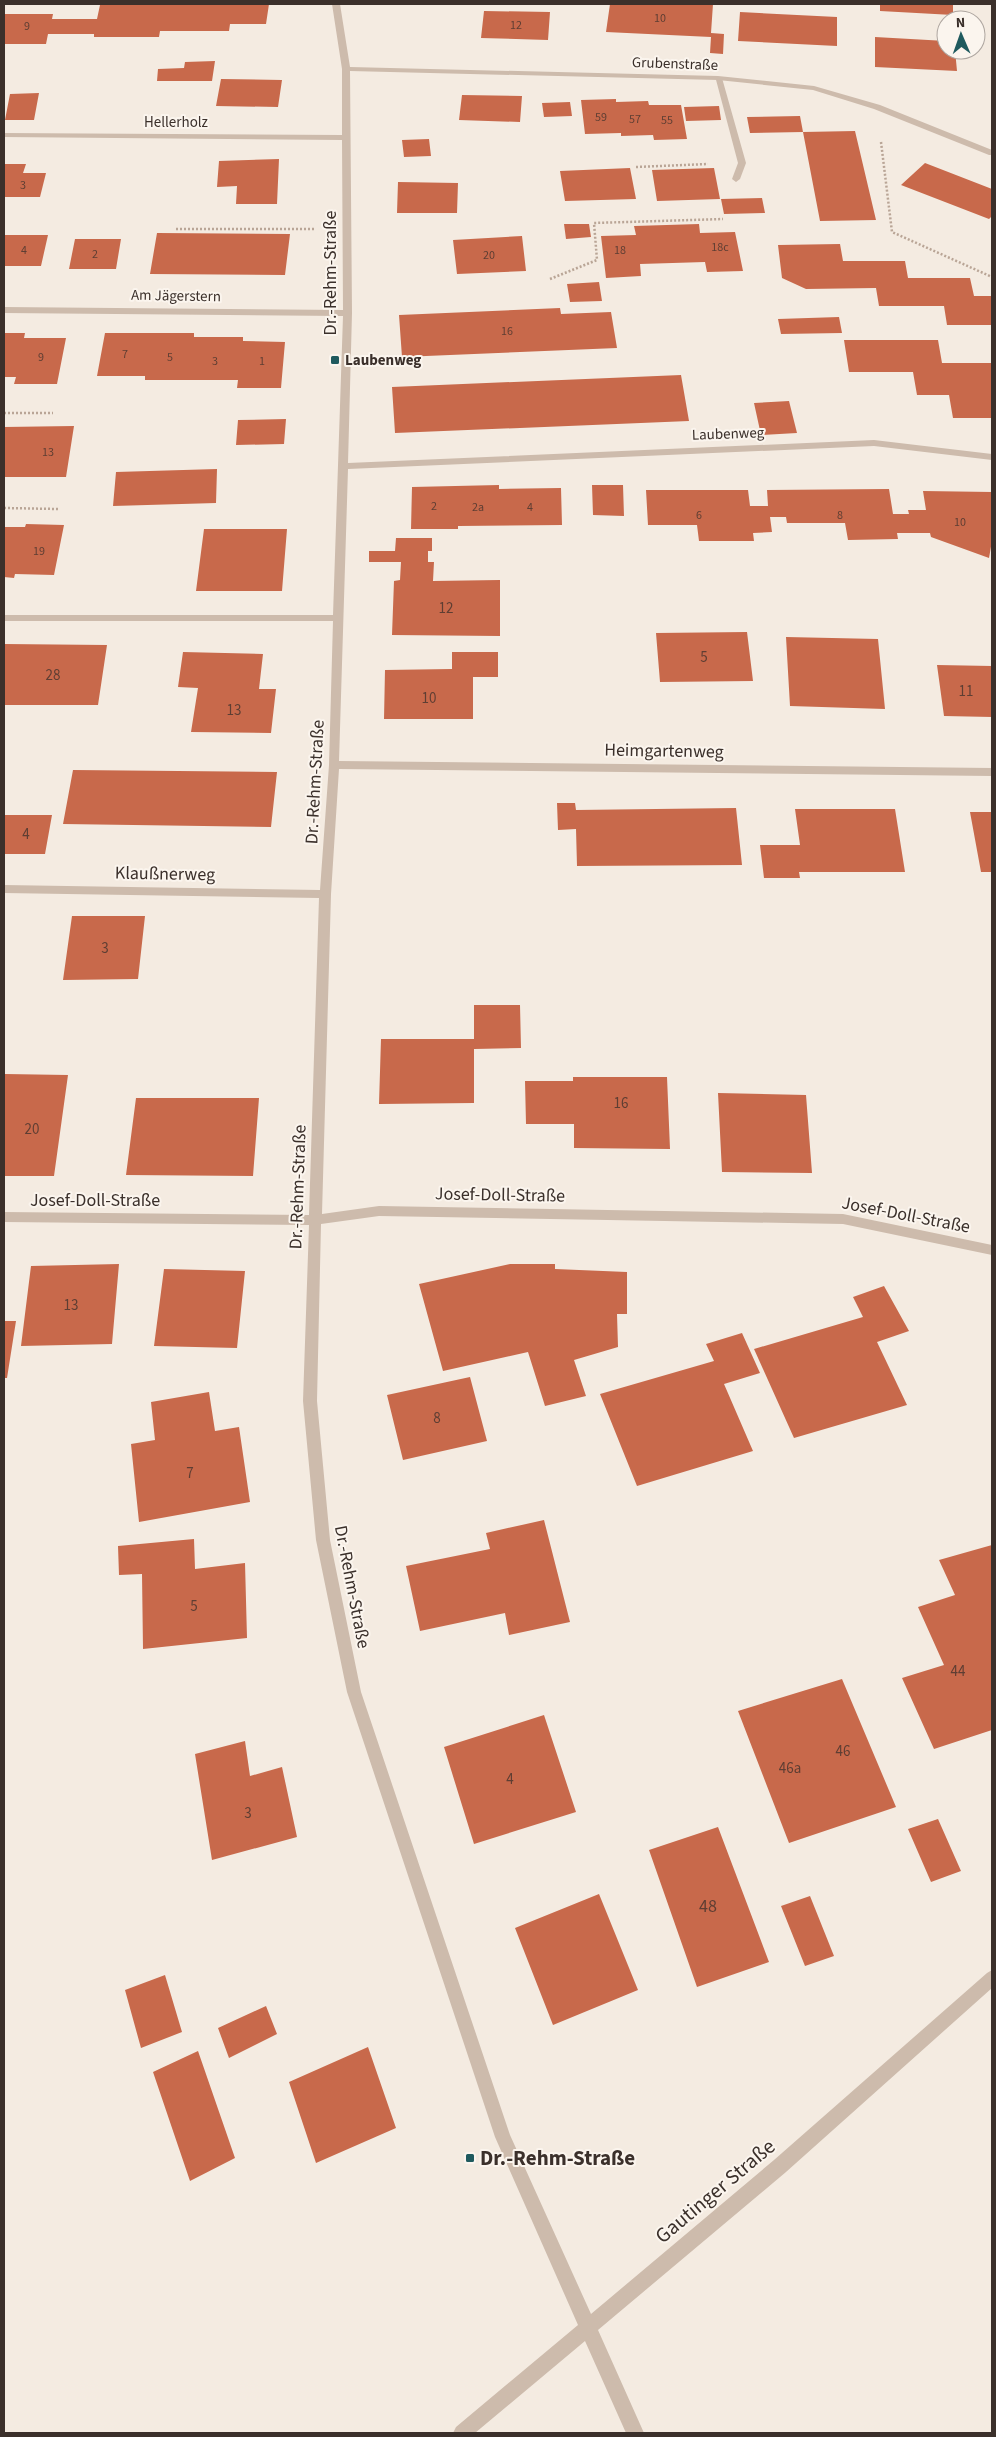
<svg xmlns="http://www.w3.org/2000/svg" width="996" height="2437" font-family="'Source Sans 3',sans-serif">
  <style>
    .building { fill: #c8694b }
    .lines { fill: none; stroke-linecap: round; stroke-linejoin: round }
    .path { stroke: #b9a596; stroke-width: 2.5; stroke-dasharray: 2 2; stroke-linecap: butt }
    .service { fill: #cdbbac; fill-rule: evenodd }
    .minor { fill: #cdbbac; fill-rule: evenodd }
    .poi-dot { fill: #1f5a5e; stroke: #fbf5ee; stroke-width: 2 }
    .labels { text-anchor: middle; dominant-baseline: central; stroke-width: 4; stroke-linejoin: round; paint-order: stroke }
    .far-number-label { font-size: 12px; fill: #5e3e33 }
    .far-street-label { font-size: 15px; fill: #3b302b; stroke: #fbf5ee }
    .far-poi-label { font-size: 15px; font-weight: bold; fill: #3b302b; stroke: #fbf5ee; text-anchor: start }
    .number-label { font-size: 15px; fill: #5e3e33 }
    .street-label { font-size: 18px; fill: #3b302b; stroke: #fbf5ee }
    .near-number-label { font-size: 18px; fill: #5e3e33 }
    .near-poi-label { font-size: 21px; font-weight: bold; fill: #3b302b; stroke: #fbf5ee; text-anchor: start }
    .near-street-label { font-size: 21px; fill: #3b302b; stroke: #fbf5ee }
  </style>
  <rect width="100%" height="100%" fill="#f4ebe1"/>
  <path class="building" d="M 269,4 L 266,24 L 230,24 L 229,31 L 160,31 L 159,37 L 94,37 L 94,34 L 48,34 L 46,44 L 4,44 L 4,14 L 53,14 L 52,19 L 97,19 L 100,5 Z
    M 610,4 L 713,4 L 711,33 L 724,34 L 723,54 L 710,53 L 711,37 L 606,32 Z
    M 880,4 L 953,4 L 953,15 L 880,11 Z
    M 484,11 L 550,12 L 548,40 L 481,38 Z
    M 740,12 L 837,17 L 837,46 L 738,41 Z
    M 875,37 L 946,41 L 946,50 L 955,50 L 957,71 L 875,67 Z
    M 215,61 L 212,81 L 157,81 L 158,69 L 184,68 L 185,62 Z
    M 221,79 L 282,80 L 278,107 L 216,106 Z
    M 39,93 L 34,120 L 5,120 L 10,94 Z
    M 462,95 L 522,96 L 520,122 L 459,120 Z
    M 616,99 L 616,102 L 648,101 L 649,105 L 681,105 L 687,139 L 654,140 L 653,135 L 621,136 L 621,133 L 585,134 L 581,100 Z
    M 570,102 L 572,116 L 544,117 L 542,103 Z
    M 719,106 L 721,120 L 686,121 L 684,107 Z
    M 800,116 L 803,132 L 750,133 L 747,117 Z
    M 855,131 L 876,220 L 820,221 L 803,132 Z
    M 429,139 L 431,156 L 404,157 L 402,140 Z
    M 279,159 L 277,204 L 236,204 L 237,186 L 217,187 L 219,161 Z
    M 925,163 L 992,189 L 992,216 L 989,219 L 901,185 Z
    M 4,164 L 26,164 L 23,173 L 46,173 L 40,197 L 4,197 Z
    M 630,168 L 636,199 L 565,201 L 560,171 Z
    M 714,168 L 720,199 L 657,201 L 652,170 Z
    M 398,182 L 458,183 L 457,213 L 397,213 Z
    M 762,198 L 765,213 L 724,214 L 721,199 Z
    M 564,224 L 589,224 L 591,237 L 566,239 Z
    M 699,224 L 700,233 L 735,232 L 743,271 L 707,272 L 705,262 L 640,264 L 641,276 L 606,278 L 601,236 L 636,235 L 634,226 Z
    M 157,233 L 290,234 L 285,275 L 150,274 Z
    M 4,235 L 48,235 L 41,266 L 4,266 Z
    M 522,236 L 526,271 L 457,274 L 453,240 Z
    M 75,239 L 121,239 L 116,269 L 69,269 Z
    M 840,244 L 843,261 L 905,261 L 908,278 L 970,278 L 974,296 L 992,296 L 992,325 L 947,325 L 944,306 L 879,306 L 876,288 L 806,289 L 782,278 L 778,245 Z
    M 599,282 L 602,301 L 570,302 L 567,284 Z
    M 560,308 L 561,314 L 611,312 L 617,348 L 402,357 L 399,315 Z
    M 839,317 L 842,333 L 781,334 L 778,319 Z
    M 4,333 L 25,333 L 24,338 L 66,338 L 57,384 L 14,384 L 16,377 L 4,377 Z
    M 105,333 L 194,333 L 194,337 L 243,337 L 243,341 L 285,342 L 281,388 L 237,388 L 238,380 L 145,380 L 145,376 L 97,376 Z
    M 844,340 L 938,340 L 942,363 L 992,363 L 992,418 L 953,418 L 949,395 L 917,395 L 913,372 L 849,372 Z
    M 681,375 L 689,421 L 395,433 L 392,387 Z
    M 789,401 L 797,433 L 761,435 L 754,403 Z
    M 286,419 L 284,444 L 236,445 L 238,420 Z
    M 74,426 L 66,477 L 4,477 L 4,427 Z
    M 217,469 L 216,503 L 113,506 L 116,472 Z
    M 499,485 L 499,489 L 561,488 L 562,525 L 458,526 L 458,529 L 411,529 L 412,487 Z
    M 592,485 L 623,485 L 624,516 L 593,515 Z
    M 889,489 L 893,514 L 909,514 L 908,510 L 926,510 L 923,491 L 992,492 L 992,541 L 989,558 L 931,537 L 930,533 L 897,533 L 898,539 L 848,540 L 845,523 L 787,523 L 786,517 L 770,517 L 772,532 L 753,533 L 754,541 L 699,541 L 697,525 L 648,525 L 646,490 L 748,490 L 750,506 L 768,506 L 767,490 Z
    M 26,524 L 64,525 L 54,575 L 15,574 L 14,578 L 4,577 L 4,527 L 25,527 Z
    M 204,529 L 287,529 L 282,591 L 196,591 Z
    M 396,538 L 432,538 L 432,551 L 428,551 L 428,562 L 434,562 L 433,581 L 500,580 L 500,636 L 392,635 L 394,581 L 400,580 L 401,562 L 369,562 L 369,551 L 395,551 Z
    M 747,632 L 753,681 L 660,682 L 656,633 Z
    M 786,637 L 878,639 L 885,709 L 790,706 Z
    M 4,644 L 107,645 L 98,705 L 4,705 Z
    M 183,652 L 263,654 L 259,689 L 276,689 L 271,733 L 191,732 L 198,688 L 178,687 Z
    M 452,652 L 498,652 L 498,677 L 473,677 L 473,719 L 384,719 L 385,670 L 452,669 Z
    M 937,665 L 992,666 L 992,717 L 944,716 Z
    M 73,770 L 277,772 L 271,827 L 63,824 Z
    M 557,803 L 575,803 L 576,810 L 736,808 L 742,865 L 577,866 L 576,829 L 558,830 Z
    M 795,809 L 895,809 L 905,872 L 799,872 L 800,878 L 764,878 L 760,845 L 800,845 Z
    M 970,812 L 992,812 L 992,872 L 981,872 Z
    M 4,815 L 52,815 L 45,854 L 4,854 Z
    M 72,916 L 145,916 L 138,979 L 63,980 Z
    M 474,1005 L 520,1005 L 521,1048 L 474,1049 L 474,1103 L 379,1104 L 381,1039 L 474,1039 Z
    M 5,1074 L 68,1075 L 54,1176 L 4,1176 Z
    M 573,1077 L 667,1077 L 670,1149 L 574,1148 L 574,1124 L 526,1124 L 525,1081 L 573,1081 Z
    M 718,1093 L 806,1095 L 812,1173 L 722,1172 Z
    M 136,1098 L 259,1098 L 253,1176 L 126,1175 Z
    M 119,1264 L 112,1344 L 21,1346 L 31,1266 Z
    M 510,1264 L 555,1264 L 555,1269 L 627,1272 L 627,1314 L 617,1314 L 618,1347 L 574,1360 L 586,1396 L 545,1406 L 528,1352 L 443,1371 L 419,1284 Z
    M 164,1269 L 245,1271 L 237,1348 L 154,1346 Z
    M 884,1286 L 909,1331 L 877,1342 L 907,1405 L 794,1438 L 754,1349 L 863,1317 L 853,1297 Z
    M 4,1321 L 16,1321 L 7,1378 L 4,1378 Z
    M 742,1333 L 760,1373 L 724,1384 L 753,1451 L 637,1486 L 600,1394 L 714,1361 L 706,1344 Z
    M 470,1377 L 487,1441 L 403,1460 L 387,1395 Z
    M 209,1392 L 215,1431 L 239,1427 L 250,1502 L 139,1522 L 131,1444 L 155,1440 L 151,1402 Z
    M 544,1520 L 570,1622 L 509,1635 L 505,1613 L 420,1631 L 406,1566 L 490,1549 L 486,1533 Z
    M 194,1539 L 195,1569 L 245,1563 L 247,1638 L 143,1649 L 142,1574 L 119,1575 L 118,1546 Z
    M 992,1545 L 992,1730 L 934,1749 L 902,1678 L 944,1665 L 918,1607 L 955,1595 L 939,1560 Z
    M 842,1679 L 896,1807 L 789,1843 L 738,1711 Z
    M 544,1715 L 576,1812 L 474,1844 L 444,1747 Z
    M 245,1741 L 250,1776 L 282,1767 L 297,1837 L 212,1860 L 195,1754 Z
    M 938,1819 L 961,1871 L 931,1882 L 908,1829 Z
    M 718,1827 L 769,1962 L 697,1987 L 649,1850 Z
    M 599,1894 L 638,1990 L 553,2025 L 515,1928 Z
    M 810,1896 L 834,1956 L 805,1966 L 781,1906 Z
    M 165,1975 L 182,2032 L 141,2048 L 125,1990 Z
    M 266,2006 L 277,2034 L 229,2058 L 218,2028 Z
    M 368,2047 L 396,2128 L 316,2163 L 289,2082 Z
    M 198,2051 L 235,2158 L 190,2181 L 153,2072 Z"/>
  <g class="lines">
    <path class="path" d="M 881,142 L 892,232 L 992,277
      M 636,167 L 708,164
      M 176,229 L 316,229
      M 550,279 L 597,260 L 594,223 L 723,219
      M 4,413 L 53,413
      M 4,508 L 58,509"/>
    <path class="service" d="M 715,76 L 722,78 L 746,163 L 740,179 L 736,182 L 732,179 L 738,163 Z"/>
    <path class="minor" d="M 332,4 L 340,4 L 350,67 L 718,76 L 814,86 L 880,105 L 992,150 L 992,155 L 989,155 L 874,109 L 813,90 L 718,80 L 350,71 L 352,313 L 348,463 L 874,440 L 992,454 L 992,460 L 874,446 L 348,469 L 339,761 L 992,768 L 992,776 L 339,769 L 331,894 L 322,1214 L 379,1206 L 843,1214 L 992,1245 L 992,1255 L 843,1224 L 379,1216 L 321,1224 L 317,1401 L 330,1540 L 361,1692 L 510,2135 L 591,2314 L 774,2160 L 987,1973 L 992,1970 L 992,1988 L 786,2172 L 598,2330 L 644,2433 L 626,2433 L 585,2341 L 475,2433 L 453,2433 L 456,2427 L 578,2325 L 495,2137 L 347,1692 L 316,1540 L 303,1401 L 309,1225 L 4,1222 L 4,1212 L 309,1215 L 319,898 L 4,893 L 4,885 L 320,890 L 329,765 L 333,621 L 4,621 L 4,615 L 333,615 L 343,316 L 4,313 L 4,307 L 343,310 L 342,140 L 4,137 L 4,133 L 342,135 L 342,69 Z"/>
  </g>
  <g class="poi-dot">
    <rect x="330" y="355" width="10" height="10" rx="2.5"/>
    <rect x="465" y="2153" width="10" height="10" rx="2.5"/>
  </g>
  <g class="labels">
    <g class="far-number-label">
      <text x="660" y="18">10</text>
      <text x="516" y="25">12</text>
      <text x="27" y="26">9</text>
      <text x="601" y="117">59</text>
      <text x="635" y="119">57</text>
      <text x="667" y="120">55</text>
      <text x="23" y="185">3</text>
      <text x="720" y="247">18c</text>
      <text x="24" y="250">4</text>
      <text x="620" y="250">18</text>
      <text x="95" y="254">2</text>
      <text x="489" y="255">20</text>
      <text x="507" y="331">16</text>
      <text x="125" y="354">7</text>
      <text x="41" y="357">9</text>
      <text x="170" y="357">5</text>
      <text x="215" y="361">3</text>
      <text x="262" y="361">1</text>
      <text x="48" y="452">13</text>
      <text x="434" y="506">2</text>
      <text x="478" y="507">2a</text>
      <text x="530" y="507">4</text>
      <text x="699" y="515">6</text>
      <text x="840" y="515">8</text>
      <text x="960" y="522">10</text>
      <text x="39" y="551">19</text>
    </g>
    <g class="far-street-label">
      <text transform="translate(675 64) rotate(2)">Grubenstraße</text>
      <text x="176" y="122">Hellerholz</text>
      <text transform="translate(176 296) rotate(1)">Am Jägerstern</text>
      <text transform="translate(728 434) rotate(-2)">Laubenweg</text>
    </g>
    <g class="far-poi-label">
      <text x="345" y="360">Laubenweg</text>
    </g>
    <g class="number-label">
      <text x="446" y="608">12</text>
      <text x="704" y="657">5</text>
      <text x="53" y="675">28</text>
      <text x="966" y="691">11</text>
      <text x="429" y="698">10</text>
      <text x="234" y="710">13</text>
      <text x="26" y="834">4</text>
      <text x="105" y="948">3</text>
      <text x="621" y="1103">16</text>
      <text x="32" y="1129">20</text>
      <text x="71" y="1305">13</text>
      <text x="437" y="1418">8</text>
      <text x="190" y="1473">7</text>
      <text x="194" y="1606">5</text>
      <text x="958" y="1671">44</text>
      <text x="843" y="1751">46</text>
      <text x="790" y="1768">46a</text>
      <text x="510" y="1779">4</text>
      <text x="248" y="1813">3</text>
    </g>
    <g class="street-label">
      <text transform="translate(330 273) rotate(-90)">Dr.-Rehm-Straße</text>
      <text transform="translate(664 751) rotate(1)">Heimgartenweg</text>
      <text transform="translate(315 782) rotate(-87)">Dr.-Rehm-Straße</text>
      <text transform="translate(165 874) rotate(1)">Klaußnerweg</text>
      <text transform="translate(298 1187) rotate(-88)">Dr.-Rehm-Straße</text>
      <text transform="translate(500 1195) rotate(1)">Josef-Doll-Straße</text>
      <text x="95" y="1200">Josef-Doll-Straße</text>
      <text transform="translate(906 1215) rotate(11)">Josef-Doll-Straße</text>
      <text transform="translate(352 1587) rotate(79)">Dr.-Rehm-Straße</text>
    </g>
    <g class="near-number-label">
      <text x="708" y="1906">48</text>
    </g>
    <g class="near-poi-label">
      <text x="480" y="2158">Dr.-Rehm-Straße</text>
    </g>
    <g class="near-street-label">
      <text transform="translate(715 2191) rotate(-40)">Gautinger Straße</text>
    </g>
  </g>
  <rect width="996" height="2437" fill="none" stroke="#3b302b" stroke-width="10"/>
  <g transform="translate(961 35) rotate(358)"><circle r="24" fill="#fbf5ee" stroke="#aea6a0"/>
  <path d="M0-4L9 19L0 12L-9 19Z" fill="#1f5a5e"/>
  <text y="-8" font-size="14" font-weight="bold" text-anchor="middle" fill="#3b302b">N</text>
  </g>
</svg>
